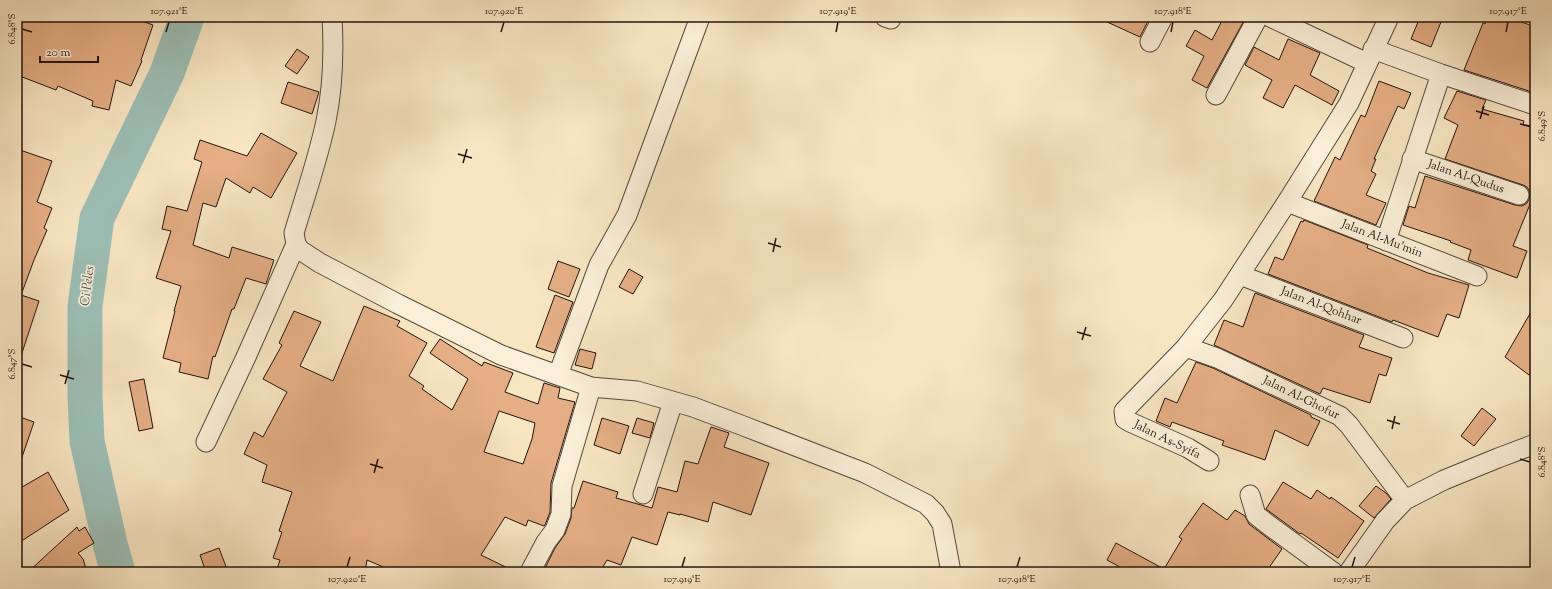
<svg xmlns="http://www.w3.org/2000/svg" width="1552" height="589" font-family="'Sorts Mill Goudy',serif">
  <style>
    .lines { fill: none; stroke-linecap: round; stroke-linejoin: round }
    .river { stroke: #9dbfb6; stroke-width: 35 }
    .building { fill: #e5ae84; stroke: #24140f; fill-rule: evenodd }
    .street-casing { stroke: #59483c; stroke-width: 21 }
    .street { stroke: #faefd8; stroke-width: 19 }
    .ticks { fill: none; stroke: #24140f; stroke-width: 1.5 }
    .labels { text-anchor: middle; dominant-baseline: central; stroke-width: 3.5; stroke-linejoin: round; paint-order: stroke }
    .street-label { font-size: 12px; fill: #24140f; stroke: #faefd8 }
    .water-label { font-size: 13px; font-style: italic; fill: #4e5049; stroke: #faefd8 }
    .neatline { fill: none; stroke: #24140f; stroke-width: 1.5 }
    .ticks-label { font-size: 10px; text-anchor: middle; fill: #24140f }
  </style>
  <rect width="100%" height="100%" fill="#f8e6c3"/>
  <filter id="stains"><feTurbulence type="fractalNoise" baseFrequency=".005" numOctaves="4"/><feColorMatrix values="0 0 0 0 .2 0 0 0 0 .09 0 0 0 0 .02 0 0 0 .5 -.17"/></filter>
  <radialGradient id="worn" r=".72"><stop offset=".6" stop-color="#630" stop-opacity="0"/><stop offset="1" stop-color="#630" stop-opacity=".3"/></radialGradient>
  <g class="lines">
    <path class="river" d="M 118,572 L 110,544 L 87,441 L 85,396 L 85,306 L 97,218 L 167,73 L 187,17"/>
  </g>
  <path class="building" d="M 24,17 L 131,17 L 153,25 L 141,60 L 142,61 L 131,86 L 116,80 L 109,110 L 92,106 L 93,101 L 58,86 L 56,90 L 17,75 L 17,39 Z
    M 1096,17 L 1150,17 L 1140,37 Z
    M 1224,17 L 1246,17 L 1207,88 L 1192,80 L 1204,56 L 1186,46 L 1195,30 L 1212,40 Z
    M 1420,17 L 1443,17 L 1431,47 L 1411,39 Z
    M 1488,17 L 1508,17 L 1535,27 L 1535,93 L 1464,70 L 1483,23 L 1485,24 Z
    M 1288,39 L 1320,53 L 1310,75 L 1339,91 L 1332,105 L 1295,85 L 1283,108 L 1263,98 L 1272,80 L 1245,65 L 1254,47 L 1279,60 Z
    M 297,49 L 309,57 L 297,74 L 285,66 Z
    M 1379,81 L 1411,93 L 1404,109 L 1398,106 L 1374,159 L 1376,159 L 1371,171 L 1376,174 L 1366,195 L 1386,203 L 1376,225 L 1314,201 L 1335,157 L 1340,160 L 1361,115 L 1365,117 Z
    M 288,82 L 319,92 L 312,114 L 281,103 Z
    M 1457,91 L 1486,100 L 1482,109 L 1524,121 L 1523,125 L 1535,128 L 1535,192 L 1513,246 L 1527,251 L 1517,278 L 1468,260 L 1471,250 L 1450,242 L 1451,241 L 1403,225 L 1409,206 L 1415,208 L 1425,176 L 1515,205 L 1522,206 L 1527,203 L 1529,199 L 1530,192 L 1527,187 L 1523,185 L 1445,159 L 1458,125 L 1444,118 Z
    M 261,133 L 297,153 L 271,198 L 253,187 L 250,193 L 226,178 L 216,207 L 203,203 L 193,245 L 229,258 L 232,247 L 274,260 L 266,284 L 246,278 L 234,309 L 232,309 L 215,357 L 213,356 L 208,379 L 179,372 L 181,363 L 163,358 L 175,311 L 174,311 L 181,286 L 156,278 L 171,231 L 162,229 L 167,206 L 187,211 L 202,162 L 194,159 L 200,140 L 247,156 Z
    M 17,149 L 52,161 L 37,202 L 52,208 L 44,228 L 47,230 L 34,260 L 21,295 L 39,301 L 20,359 L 17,359 L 17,225 L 22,213 L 17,211 Z
    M 1304,220 L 1368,245 L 1367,248 L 1428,273 L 1469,285 L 1459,318 L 1447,314 L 1438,337 L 1393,320 L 1392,322 L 1268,274 L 1275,257 L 1283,260 L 1301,221 L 1303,222 Z
    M 558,261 L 580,269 L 569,297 L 548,289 Z
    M 629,269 L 643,277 L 633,294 L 619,287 Z
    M 1255,293 L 1364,335 L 1359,347 L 1392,358 L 1386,376 L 1379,374 L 1370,403 L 1323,388 L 1320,394 L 1214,345 L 1224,320 L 1243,327 Z
    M 555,295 L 573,302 L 554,353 L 536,347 Z
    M 1535,305 L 1535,367 L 1529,375 L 1505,357 Z
    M 364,306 L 400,321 L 397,326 L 427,343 L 409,376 L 424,386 L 422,389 L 452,410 L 468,379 L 430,353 L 440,339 L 482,366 L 484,362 L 513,373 L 505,392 L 538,404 L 544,383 L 560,388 L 558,398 L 575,402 L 551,483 L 550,512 L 545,525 L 544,526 L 528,520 L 526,526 L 505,517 L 481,555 L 516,572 L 395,572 L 367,560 L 365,572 L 276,572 L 280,560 L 273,558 L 282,532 L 279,531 L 292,492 L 262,482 L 267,465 L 244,454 L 254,432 L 263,437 L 287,392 L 263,379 L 282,345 L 279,343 L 294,311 L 321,322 L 300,366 L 333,381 ZM 499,411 L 535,423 L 532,439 L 523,464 L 484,452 Z
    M 580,349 L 596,353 L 592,369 L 575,365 Z
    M 1196,362 L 1213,368 L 1311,415 L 1311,417 L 1320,421 L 1308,446 L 1275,430 L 1265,460 L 1222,445 L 1224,441 L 1172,422 L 1170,427 L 1156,421 L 1165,398 L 1177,403 Z
    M 144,379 L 153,428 L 139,431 L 129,382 Z
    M 1482,408 L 1496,419 L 1474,446 L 1461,436 Z
    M 17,416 L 34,422 L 20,463 L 17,463 Z
    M 602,418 L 629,426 L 620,454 L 594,445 Z
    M 637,418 L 654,423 L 650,438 L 632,433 Z
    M 711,427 L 729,433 L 724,447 L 769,463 L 751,515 L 713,502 L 708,522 L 680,514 L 680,515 L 668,512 L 657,545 L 632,537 L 621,565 L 607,560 L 600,572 L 543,572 L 555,548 L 565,534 L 571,518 L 572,508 L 574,508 L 583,481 L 618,492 L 616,498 L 652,508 L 658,487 L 677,492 L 685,461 L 698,464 Z
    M 48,472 L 69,510 L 17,544 L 17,490 Z
    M 1283,482 L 1311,499 L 1317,490 L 1330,499 L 1331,497 L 1364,521 L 1338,558 L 1301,533 L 1300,534 L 1266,509 Z
    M 1376,486 L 1386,493 L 1391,499 L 1374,518 L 1359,506 Z
    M 1203,503 L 1227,520 L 1235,510 L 1245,516 L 1249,524 L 1282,549 L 1266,572 L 1129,572 L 1107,560 L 1116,543 L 1164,569 L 1182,539 L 1179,537 Z
    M 77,527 L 79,531 L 85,527 L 94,543 L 78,553 L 83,559 L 87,572 L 28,572 Z
    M 219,548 L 228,572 L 206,572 L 200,555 Z"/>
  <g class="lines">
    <defs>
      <path id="street" d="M 332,17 C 334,52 333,87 326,121 C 318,159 305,196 294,233 L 296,244 L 300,250 L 320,263 L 398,304 L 501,355 L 591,387 L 637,391 L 693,407 L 741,425 L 865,473 L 926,504 L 935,513 L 942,524 L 951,572
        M 885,17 L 891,19
        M 1270,17 L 1367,63
        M 1150,42 L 1163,17
        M 1373,49 L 1441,74 L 1535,105
        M 1216,95 L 1258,17
        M 1412,159 L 1519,195
        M 1287,202 L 1477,276
        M 1386,241 L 1441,74
        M 1240,275 L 1403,338
        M 1186,347 L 1217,358 L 1340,416 L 1349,425 L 1405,500
        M 558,375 L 599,265 L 627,215 L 700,17
        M 206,442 L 246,357 L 296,244
        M 1209,461 L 1188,448 L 1130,422 L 1125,419 L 1124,411 L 1186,347 L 1223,300 L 1287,202 L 1349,103 L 1389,17
        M 643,494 L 673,402
        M 1250,495 L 1256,515 L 1270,526 L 1333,572
        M 530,572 L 546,542 L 555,530 L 561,514 L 562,486 L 591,387
        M 1349,572 L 1385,521 L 1405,500 L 1444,480 L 1498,458 L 1535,444"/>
    </defs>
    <use href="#street" class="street-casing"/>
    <use href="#street" class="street"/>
  </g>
  <path class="ticks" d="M 22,29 L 32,32M 166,32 L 169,22M 501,32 L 504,22M 836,32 L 838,22M 1171,32 L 1173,22M 1506,32 L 1508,22M 1476,111 L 1489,115M 1480,119 L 1484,106M 1520,124 L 1530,126M 458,154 L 472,158M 463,163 L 467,149M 768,243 L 781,247M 773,252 L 776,238M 1077,332 L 1091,336M 1082,340 L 1086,327M 22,364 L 32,367M 60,375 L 74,379M 65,384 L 69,370M 1387,420 L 1400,424M 1392,429 L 1395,416M 1520,459 L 1530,462M 370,464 L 383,468M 374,473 L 378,459M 347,567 L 350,557M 682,567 L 685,557M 1017,567 L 1020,557M 1352,567 L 1355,557"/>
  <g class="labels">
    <g class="street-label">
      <text transform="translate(1466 177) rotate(19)">Jalan Al-Qudus</text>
      <text transform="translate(1382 239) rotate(21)">Jalan Al-Mu'min</text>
      <text transform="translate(1321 306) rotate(21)">Jalan Al-Qohhar</text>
      <text transform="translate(1301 398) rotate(26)">Jalan Al-Ghofur</text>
      <text transform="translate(1167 440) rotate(26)">Jalan As-Syifa</text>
    </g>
    <g class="water-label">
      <text transform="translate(88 286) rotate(-83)">Ci Peles</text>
    </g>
  </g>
  <rect width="1552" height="589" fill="none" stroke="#f8e6c3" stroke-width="44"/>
  <path d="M40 56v6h58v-6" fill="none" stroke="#24140f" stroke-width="2"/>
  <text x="46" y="56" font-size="12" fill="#24140f" stroke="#faefd8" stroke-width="3" paint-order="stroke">20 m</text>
  <rect x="22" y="22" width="1508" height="545" class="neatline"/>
  <g class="ticks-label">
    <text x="169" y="14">107.921°E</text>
    <text x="504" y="14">107.920°E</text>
    <text x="838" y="14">107.919°E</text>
    <text x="1173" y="14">107.918°E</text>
    <text x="1508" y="14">107.917°E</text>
    <text transform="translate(11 29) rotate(-90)" y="4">6.848°S</text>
    <text transform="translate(1541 126) rotate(-90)" y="4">6.849°S</text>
    <text transform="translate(11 364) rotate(-90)" y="4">6.847°S</text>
    <text transform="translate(1541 462) rotate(-90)" y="4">6.848°S</text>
    <text x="347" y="582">107.920°E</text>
    <text x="682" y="582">107.919°E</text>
    <text x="1017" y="582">107.918°E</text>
    <text x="1352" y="582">107.917°E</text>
  </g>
  <rect width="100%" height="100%" filter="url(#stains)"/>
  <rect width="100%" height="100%" fill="url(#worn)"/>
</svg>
